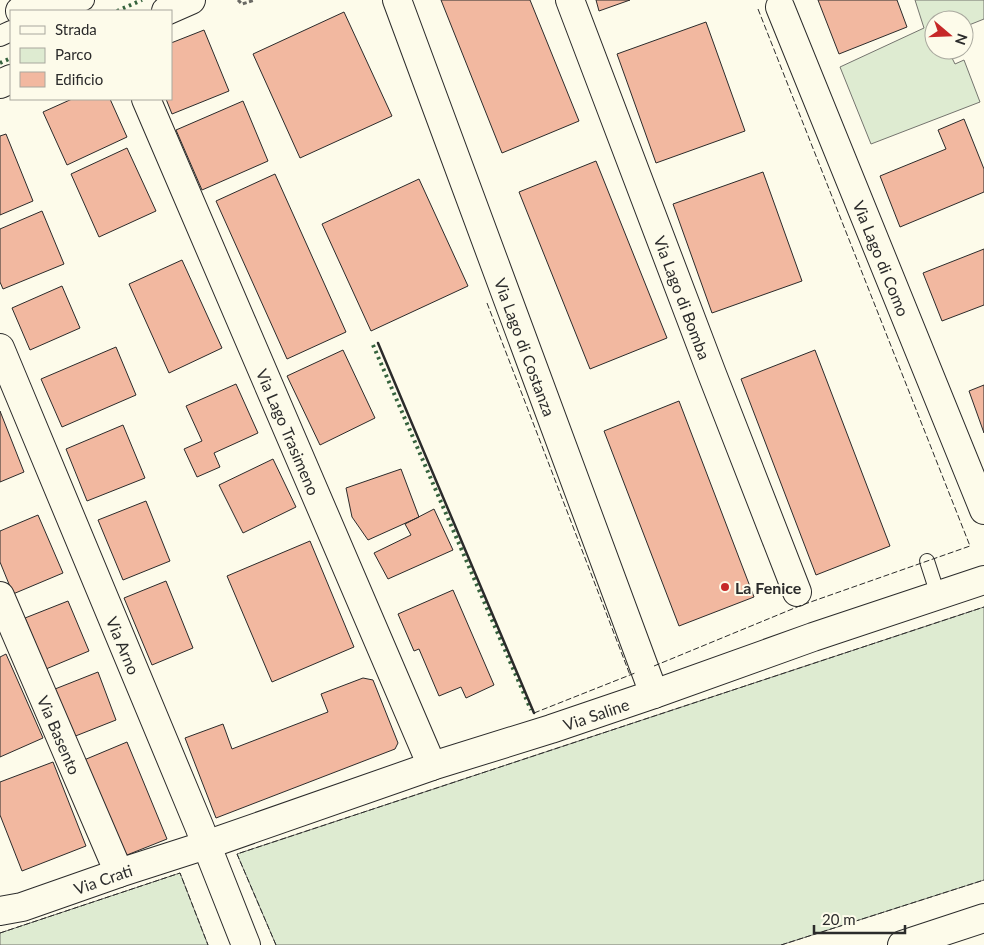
<svg xmlns="http://www.w3.org/2000/svg" width="984" height="945" font-family="Lato,sans-serif">
  <style>
    .green { fill: #deebd1; stroke: #74746e }
    .building { fill: #f2b8a0; stroke: #2b2b2b }
    .lines { fill: none; stroke-linecap: round; stroke-linejoin: round }
    .service-casing { stroke: #2b2b2b; stroke-width: 16 }
    .pedestrian-casing { stroke: #2b2b2b; stroke-width: 22 }
    .minor-casing { stroke: #2b2b2b; stroke-width: 30 }
    .tertiary-casing { stroke: #2b2b2b; stroke-width: 30 }
    .path { stroke: #6a6964; stroke-width: 3; stroke-dasharray: 4 2.5; stroke-linecap: butt }
    .service { stroke: #fdfbea; stroke-width: 14 }
    .pedestrian { stroke: #fdfbea; stroke-width: 20 }
    .minor { stroke: #fdfbea; stroke-width: 28 }
    .tertiary { stroke: #fdfbea; stroke-width: 28 }
    .hedge { stroke: #34623c; stroke-width: 4; stroke-dasharray: 2.5 4; stroke-linecap: butt }
    .fence { stroke: #2b2b2b; stroke-width: 1; stroke-dasharray: 6 2.5; stroke-linecap: butt }
    .wall { stroke: #2b2b2b; stroke-width: 2.5 }
    .poi-dot { fill: #c62828; stroke: #fdfbea; stroke-width: 2 }
    .labels { text-anchor: middle; dominant-baseline: central; stroke-width: 4; stroke-linejoin: round; paint-order: stroke }
    .street-label { font-size: 16px; fill: #2b2b2b; stroke: #fdfbea }
    .poi-label { font-size: 16px; font-weight: bold; fill: #2b2b2b; stroke: #fdfbea; text-anchor: start }
  </style>
  <rect width="100%" height="100%" fill="#fdfbea"/>
  <path class="green" d="M 915,0 L 984,0 L 984,19 L 964,27 L 964,20 L 934,20 L 934,50 L 948,50 L 955,64 L 964,60 L 980,102 L 871,144 L 840,67 L 924,28 Z
    M 984,607 L 984,880 L 781,945 L 276,945 L 237,854 Z
    M 180,873 L 208,945 L 0,945 L 0,933 Z"/>
  <path class="building" d="M 441,0 L 530,0 L 579,121 L 502,153 Z
    M 596,0 L 630,0 L 599,11 Z
    M 818,0 L 897,0 L 907,27 L 839,54 Z
    M 344,12 L 392,116 L 300,158 L 253,54 Z
    M 706,22 L 745,131 L 656,163 L 617,54 Z
    M 204,30 L 229,91 L 172,114 L 166,99 L 171,99 L 171,43 Z
    M 72,99 L 110,99 L 127,137 L 67,165 L 43,112 Z
    M 243,101 L 268,161 L 202,190 L 176,130 Z
    M 964,119 L 984,169 L 984,192 L 900,227 L 880,176 L 946,149 L 938,130 Z
    M 6,134 L 33,201 L 0,215 L 0,136 Z
    M 127,148 L 156,211 L 99,237 L 71,174 Z
    M 596,161 L 667,338 L 590,369 L 519,192 Z
    M 763,172 L 802,281 L 712,313 L 673,204 Z
    M 275,174 L 346,332 L 287,359 L 216,201 Z
    M 419,179 L 468,286 L 371,331 L 322,224 Z
    M 42,211 L 64,264 L 3,289 L 0,282 L 0,229 Z
    M 984,249 L 984,305 L 942,321 L 923,273 Z
    M 182,260 L 222,348 L 169,373 L 129,284 Z
    M 62,286 L 80,328 L 30,350 L 12,308 Z
    M 116,347 L 136,395 L 62,427 L 41,379 Z
    M 343,350 L 375,418 L 320,445 L 287,376 Z
    M 815,350 L 890,546 L 816,575 L 741,379 Z
    M 236,384 L 258,433 L 214,453 L 220,467 L 197,477 L 184,449 L 202,441 L 186,406 Z
    M 984,385 L 984,433 L 969,391 Z
    M 679,401 L 754,597 L 679,626 L 604,431 Z
    M 0,411 L 24,472 L 0,482 Z
    M 123,425 L 145,478 L 87,501 L 66,449 Z
    M 273,459 L 296,507 L 243,533 L 219,485 Z
    M 401,469 L 419,517 L 368,540 L 352,517 L 346,488 Z
    M 146,501 L 170,561 L 123,580 L 98,520 Z
    M 434,509 L 453,550 L 388,579 L 374,553 L 411,535 L 405,524 Z
    M 38,515 L 63,573 L 13,594 L 0,562 L 0,531 Z
    M 310,541 L 354,647 L 272,682 L 227,576 Z
    M 166,581 L 193,648 L 152,665 L 124,598 Z
    M 453,590 L 494,685 L 466,698 L 461,687 L 439,696 L 419,649 L 414,651 L 398,614 Z
    M 68,601 L 89,651 L 46,669 L 25,618 Z
    M 6,654 L 43,738 L 0,757 L 0,657 Z
    M 98,672 L 116,720 L 73,737 L 55,689 Z
    M 363,678 L 373,680 L 398,743 L 395,749 L 216,818 L 185,738 L 223,724 L 232,749 L 328,712 L 321,694 Z
    M 127,742 L 167,839 L 122,857 L 84,760 Z
    M 53,762 L 86,846 L 22,871 L 0,815 L 0,782 Z"/>
  <g class="lines">
    <defs>
      <path id="service" d="M 927,561 L 938,595"/>
      <path id="pedestrian" d="M 58,11 L 84,0
        M 0,36 L 11,31"/>
      <g id="minor">
        <path id="s1" d="M 397,0 L 654,694"/>
        <path id="s2" d="M 570,0 L 712,374 L 797,592"/>
        <path id="s3" d="M 780,7 L 984,510"/>
        <path d="M 20,11 L 45,0"/>
        <path d="M 166,11 L 191,0"/>
        <path d="M 0,84 L 11,79"/>
        <path id="s4" d="M 146,99 L 432,766"/>
        <path id="s5" d="M 0,348 L 199,826 L 246,945"/>
        <path id="s6" d="M 0,596 L 119,873"/>
        <path id="s7" d="M 0,911 L 22,907 L 119,873 L 206,845 L 432,766 L 551,729 L 654,694 L 813,637 L 984,580"/>
      </g>
      <path id="tertiary" d="M 902,945 L 984,918"/>
    </defs>
    <use href="#service" class="service-casing"/>
    <use href="#pedestrian" class="pedestrian-casing"/>
    <use href="#minor" class="minor-casing"/>
    <use href="#tertiary" class="tertiary-casing"/>
    <path class="path" d="M 238,0 L 242,4 L 255,0"/>
    <use href="#service" class="service"/>
    <use href="#pedestrian" class="pedestrian"/>
    <use href="#minor" class="minor"/>
    <use href="#tertiary" class="tertiary"/>
    <path class="hedge" d="M 117,11 L 142,0
      M 0,63 L 11,58
      M 373,345 L 531,710"/>
    <path class="fence" d="M 487,303 L 630,675
      M 654,666 L 802,605 L 970,546 L 758,9
      M 534,713 L 635,673
      M 0,933 L 180,873 L 208,945
      M 276,945 L 237,854 L 984,607
      M 781,945 L 984,880"/>
    <path class="wall" d="M 378,343 L 534,713"/>
  </g>
  <circle class="poi-dot" cx="725" cy="587" r="5"/>
  <g class="labels">
    <g class="street-label">
      <text stroke="none"><textPath href="#s3" startOffset="271">Via Lago di Como</textPath></text>
      <text stroke="none"><textPath href="#s2" startOffset="318">Via Lago di Bomba</textPath></text>
      <text stroke="none"><textPath href="#s1" startOffset="370">Via Lago di Costanza</textPath></text>
      <text stroke="none"><textPath href="#s4" startOffset="362">Via Lago Trasimeno</textPath></text>
      <text stroke="none"><textPath href="#s5" startOffset="322">Via Arno</textPath></text>
      <text stroke="none"><textPath href="#s7" startOffset="628">Via Saline</textPath></text>
      <text stroke="none"><textPath href="#s6" startOffset="151">Via Basento</textPath></text>
      <text stroke="none"><textPath href="#s7" startOffset="108">Via Crati</textPath></text>
    </g>
    <g class="poi-label">
      <text x="735" y="587">La Fenice</text>
    </g>
  </g>
  <rect x="10" y="10" width="162" height="90" fill="#fdfbea" stroke="#a9a89e"/>
  <rect x="20" y="26" width="25" height="8" fill="#fdfbea" stroke="#a9a89e"/>
  <text x="55" y="35" font-size="15" fill="#2b2b2b">Strada</text>
  <rect x="20" y="48" width="25" height="15" fill="#deebd1" stroke="#a9a89e"/>
  <text x="55" y="60" font-size="15" fill="#2b2b2b">Parco</text>
  <rect x="20" y="72" width="25" height="15" fill="#f2b8a0" stroke="#a9a89e"/>
  <text x="55" y="85" font-size="15" fill="#2b2b2b">Edificio</text>
  <g transform="translate(949 35) rotate(109)"><circle r="24" fill="#fdfbea" stroke="#a9a89e"/>
  <path d="M0-4L9 19L0 12L-9 19Z" fill="#c62828"/>
  <text y="-8" font-size="14" font-weight="bold" text-anchor="middle" fill="#2b2b2b">N</text>
  </g>
  <path d="M814 925v8h91v-8" fill="none" stroke="#2b2b2b" stroke-width="2.5"/>
  <text x="822" y="925" font-size="15" fill="#2b2b2b" stroke="#fdfbea" stroke-width="4" paint-order="stroke">20 m</text>
</svg>
